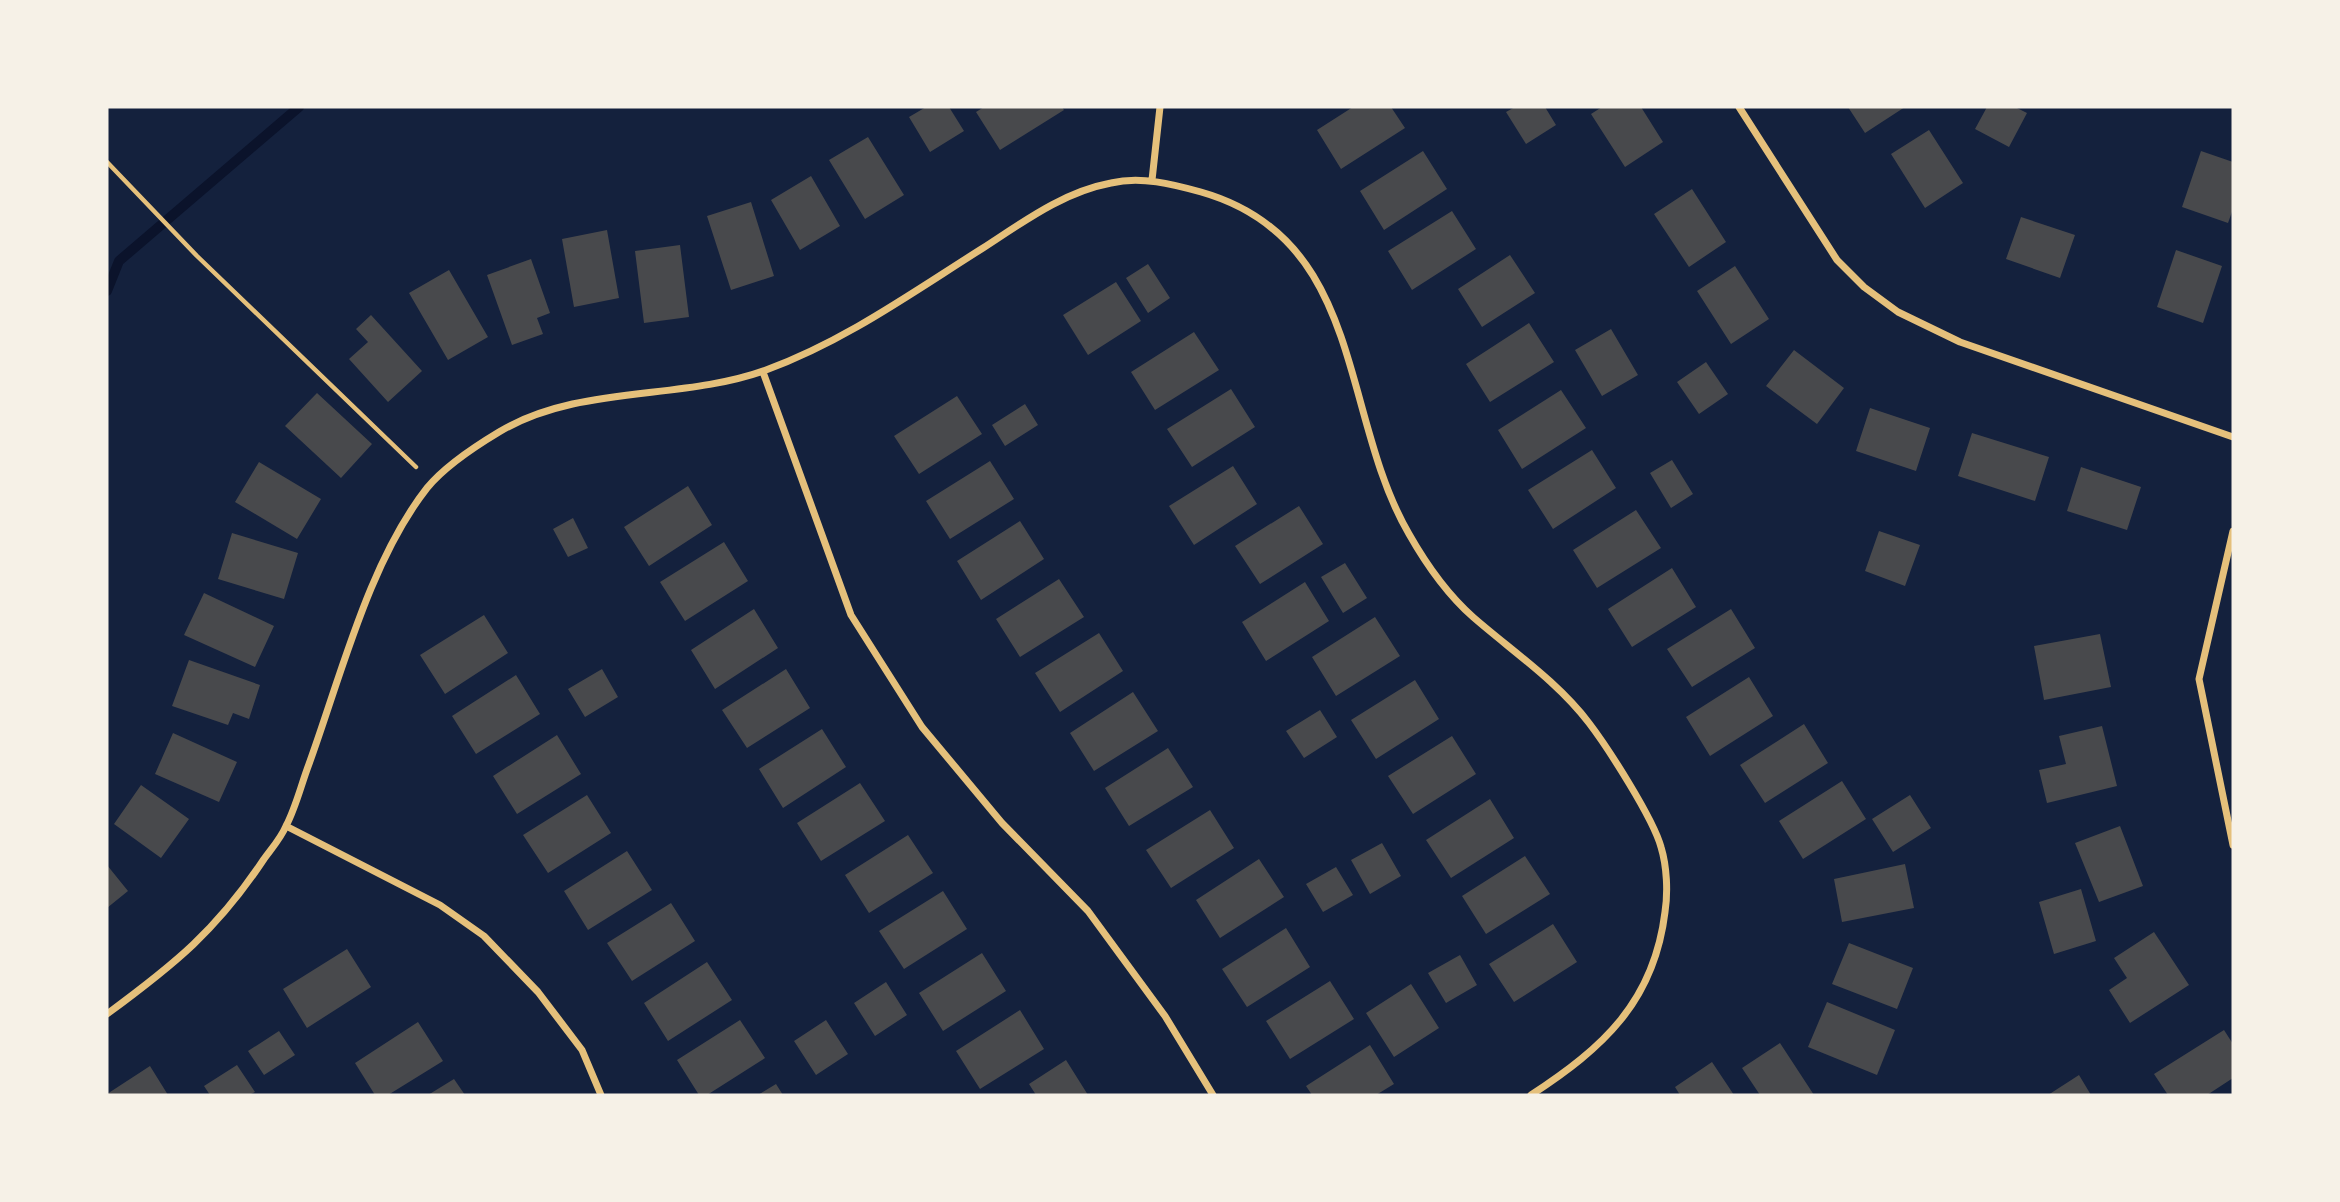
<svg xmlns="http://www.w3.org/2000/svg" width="2340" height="1202" font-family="'DM Sans',sans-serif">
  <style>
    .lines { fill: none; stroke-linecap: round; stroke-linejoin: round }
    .stream { stroke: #0b132b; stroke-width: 10 }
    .building { fill: #48494c }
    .path { stroke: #e5c07b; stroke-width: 4.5 }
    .minor { stroke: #e5c07b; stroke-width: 7 }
  </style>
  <rect width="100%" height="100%" fill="#14213d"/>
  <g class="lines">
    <path class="stream" d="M 107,291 L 119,261 L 299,107"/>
  </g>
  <path class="building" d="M 926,107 L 949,107 L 964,131 L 930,152 L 909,117 Z
    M 984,107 L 1062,107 L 1064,110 L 1000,150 L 976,112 Z
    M 1353,107 L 1391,107 L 1405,128 L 1341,169 L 1317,130 Z
    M 1515,107 L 1545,107 L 1556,125 L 1526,144 L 1506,112 Z
    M 1602,107 L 1641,107 L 1663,142 L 1625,167 L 1591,114 Z
    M 1848,107 L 1905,107 L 1865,133 Z
    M 1987,107 L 2015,107 L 2027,113 L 2009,147 L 1975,129 Z
    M 1929,130 L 1963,183 L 1925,208 L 1891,154 Z
    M 868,137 L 904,195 L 865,219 L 829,160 Z
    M 1423,151 L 1447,189 L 1384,230 L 1360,191 Z
    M 2201,151 L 2233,162 L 2233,209 L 2228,223 L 2182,207 Z
    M 811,176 L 840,226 L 800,250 L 771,200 Z
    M 1692,189 L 1726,242 L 1689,267 L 1654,214 Z
    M 751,202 L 774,276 L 731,290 L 707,216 Z
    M 1452,211 L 1476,249 L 1412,290 L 1388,251 Z
    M 2021,217 L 2075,235 L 2060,278 L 2006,259 Z
    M 607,230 L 619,298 L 574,307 L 562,239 Z
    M 680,245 L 689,317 L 644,323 L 635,251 Z
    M 2176,250 L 2222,266 L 2203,323 L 2157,307 Z
    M 1510,255 L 1535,293 L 1482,327 L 1458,289 Z
    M 531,259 L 550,313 L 537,318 L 543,334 L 512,345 L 487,275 Z
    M 1148,264 L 1170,298 L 1148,313 L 1126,278 Z
    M 1735,266 L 1769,319 L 1731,344 L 1697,291 Z
    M 449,270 L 488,337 L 448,360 L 409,293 Z
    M 1116,282 L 1141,321 L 1088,355 L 1063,315 Z
    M 371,315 L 422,371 L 388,402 L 349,359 L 368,342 L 356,329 Z
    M 1529,323 L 1554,362 L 1490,402 L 1466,364 Z
    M 1611,329 L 1638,375 L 1602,396 L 1575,350 Z
    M 1194,332 L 1219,370 L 1155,410 L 1131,372 Z
    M 1794,350 L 1844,388 L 1817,424 L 1766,386 Z
    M 1706,362 L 1728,394 L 1699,414 L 1677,382 Z
    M 1231,389 L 1255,427 L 1192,467 L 1167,429 Z
    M 1561,390 L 1586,428 L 1522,469 L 1498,430 Z
    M 317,393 L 372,444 L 341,478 L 285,426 Z
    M 957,396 L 982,434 L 919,474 L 894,436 Z
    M 1025,404 L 1038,425 L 1005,446 L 992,425 Z
    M 1870,408 L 1930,428 L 1916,471 L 1856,451 Z
    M 1972,433 L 2049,457 L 2035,501 L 1958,476 Z
    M 1592,450 L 1616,488 L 1553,529 L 1528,490 Z
    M 1672,460 L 1693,494 L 1671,508 L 1650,473 Z
    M 990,461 L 1014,499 L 950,539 L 926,501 Z
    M 259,462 L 321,499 L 297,539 L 235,502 Z
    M 1233,466 L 1257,504 L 1194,545 L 1169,506 Z
    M 2081,467 L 2141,487 L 2127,530 L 2067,511 Z
    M 688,486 L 712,525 L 649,566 L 624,527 Z
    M 1299,506 L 1323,544 L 1260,584 L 1235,546 Z
    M 1636,510 L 1661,548 L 1597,588 L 1573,550 Z
    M 573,518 L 588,548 L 568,557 L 553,529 Z
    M 1020,521 L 1044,559 L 981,600 L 957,561 Z
    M 1879,531 L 1920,545 L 1905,586 L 1865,571 Z
    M 232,533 L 298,553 L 284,599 L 218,579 Z
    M 724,542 L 748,581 L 685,621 L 660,582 Z
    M 1345,563 L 1367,598 L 1343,613 L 1321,577 Z
    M 1672,568 L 1696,607 L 1632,647 L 1608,609 Z
    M 1059,579 L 1084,617 L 1020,657 L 996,619 Z
    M 1305,582 L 1329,621 L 1266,661 L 1242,622 Z
    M 204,593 L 274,626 L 255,667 L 184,635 Z
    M 754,609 L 778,648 L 715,689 L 691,650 Z
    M 1731,609 L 1755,648 L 1692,687 L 1667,649 Z
    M 484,615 L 508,653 L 445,694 L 420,655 Z
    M 1375,617 L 1400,656 L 1336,696 L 1312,657 Z
    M 1099,633 L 1123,671 L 1060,712 L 1035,673 Z
    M 2100,634 L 2111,687 L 2044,700 L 2034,646 Z
    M 189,660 L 260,685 L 249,719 L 233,713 L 228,725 L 172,706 Z
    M 602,669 L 618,697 L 585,717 L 568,689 Z
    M 786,669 L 810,708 L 747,748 L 722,710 Z
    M 516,675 L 540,714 L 476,754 L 452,716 Z
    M 1749,677 L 1773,716 L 1710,756 L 1686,717 Z
    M 1415,680 L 1439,719 L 1376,759 L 1351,720 Z
    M 1133,692 L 1158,731 L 1094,771 L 1070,733 Z
    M 1320,710 L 1337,737 L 1304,758 L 1286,731 Z
    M 1804,724 L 1828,763 L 1765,803 L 1740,765 Z
    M 2102,726 L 2117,786 L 2047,803 L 2039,770 L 2066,764 L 2059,736 Z
    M 822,729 L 846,767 L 783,808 L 759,769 Z
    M 173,733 L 237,762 L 219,802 L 155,774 Z
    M 557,735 L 581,774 L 517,814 L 493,776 Z
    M 1452,736 L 1476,774 L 1413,814 L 1388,776 Z
    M 1168,748 L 1193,787 L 1129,826 L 1105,788 Z
    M 1842,781 L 1866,819 L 1803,859 L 1779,821 Z
    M 860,783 L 885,821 L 821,861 L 797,823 Z
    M 141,785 L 189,819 L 161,858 L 114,824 Z
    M 587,795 L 611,833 L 548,873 L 523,835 Z
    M 1910,795 L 1931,828 L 1893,852 L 1872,819 Z
    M 1490,799 L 1514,838 L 1451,878 L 1426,840 Z
    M 1210,810 L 1234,848 L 1171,888 L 1146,850 Z
    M 2120,826 L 2143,886 L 2099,902 L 2075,843 Z
    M 908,835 L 933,873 L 869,913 L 845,875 Z
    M 1382,843 L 1401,876 L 1370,894 L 1351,860 Z
    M 627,851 L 652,890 L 588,930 L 564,891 Z
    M 1525,856 L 1550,894 L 1486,934 L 1462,896 Z
    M 1259,859 L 1284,897 L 1220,938 L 1196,900 Z
    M 1905,864 L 1914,908 L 1842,922 L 1834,879 Z
    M 107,865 L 128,891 L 107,908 Z
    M 1336,867 L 1353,895 L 1323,912 L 1306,884 Z
    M 2081,889 L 2096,941 L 2054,954 L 2039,902 Z
    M 943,891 L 967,929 L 904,969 L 879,931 Z
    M 671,903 L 695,941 L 632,981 L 607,943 Z
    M 1553,924 L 1577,962 L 1514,1002 L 1489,964 Z
    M 1286,928 L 1310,967 L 1247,1007 L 1222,969 Z
    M 2154,932 L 2189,985 L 2130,1023 L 2109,990 L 2127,978 L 2114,958 Z
    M 1849,943 L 1913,968 L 1897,1009 L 1832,984 Z
    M 347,949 L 371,987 L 307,1028 L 283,989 Z
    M 982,953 L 1006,991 L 943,1031 L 919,993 Z
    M 1460,955 L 1477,985 L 1446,1003 L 1428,973 Z
    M 707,962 L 732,1000 L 668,1041 L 644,1003 Z
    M 1330,981 L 1354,1019 L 1290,1059 L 1266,1021 Z
    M 886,982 L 907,1015 L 875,1036 L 854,1003 Z
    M 1411,984 L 1439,1028 L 1394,1057 L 1366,1013 Z
    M 1827,1002 L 1895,1030 L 1877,1075 L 1808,1047 Z
    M 1020,1010 L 1044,1049 L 980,1089 L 956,1051 Z
    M 740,1020 L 765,1058 L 707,1095 L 699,1095 L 677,1060 Z
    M 826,1020 L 848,1054 L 816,1075 L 794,1041 Z
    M 418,1022 L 443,1061 L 388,1095 L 375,1095 L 355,1063 Z
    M 2224,1030 L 2233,1044 L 2233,1078 L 2207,1095 L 2168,1095 L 2154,1074 Z
    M 279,1031 L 295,1055 L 264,1075 L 248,1051 Z
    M 1780,1043 L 1814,1095 L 1760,1095 L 1742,1068 Z
    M 1370,1045 L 1394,1084 L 1376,1095 L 1312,1095 L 1306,1086 Z
    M 1066,1060 L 1088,1095 L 1036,1095 L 1029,1084 Z
    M 1712,1062 L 1734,1095 L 1680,1095 L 1675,1087 Z
    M 237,1065 L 255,1092 L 249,1095 L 210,1095 L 204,1086 Z
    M 150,1066 L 168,1095 L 107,1095 L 107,1094 Z
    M 2079,1075 L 2091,1095 L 2048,1095 Z
    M 454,1079 L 465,1095 L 428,1095 Z
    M 776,1084 L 783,1095 L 758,1095 Z"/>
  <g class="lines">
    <path class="path" d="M 107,162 L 197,256 L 416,467"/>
    <path class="minor" d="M 1739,107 L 1837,260 L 1864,287 L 1898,312 L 1960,342 L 2233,437
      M 1152,180 L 1160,107
      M 763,372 L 851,615 L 922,727 L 1002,823 L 1088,911 L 1165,1016 L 1213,1095
      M 2233,531 L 2199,679 L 2233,845
      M 286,826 L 440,905 L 484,936 L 538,992 L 582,1050 L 601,1095
      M 107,1014 C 175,964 217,930 264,859 C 272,848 281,838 286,826 C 296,807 301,785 309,764 C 341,676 369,562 427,488 C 445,466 474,447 499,432 C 579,384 681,401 766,370 C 845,341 913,292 983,248 C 1023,222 1063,192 1111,183 C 1141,176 1172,184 1201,192 C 1366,239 1339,414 1409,534 C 1426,564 1447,594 1473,617 C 1512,651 1557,681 1589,723 C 1608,748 1653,818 1661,847 C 1667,867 1668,892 1665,912 C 1654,1002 1603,1048 1531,1095"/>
  </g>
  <rect width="2340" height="1202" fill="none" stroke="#f6f1e7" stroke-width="217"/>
</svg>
